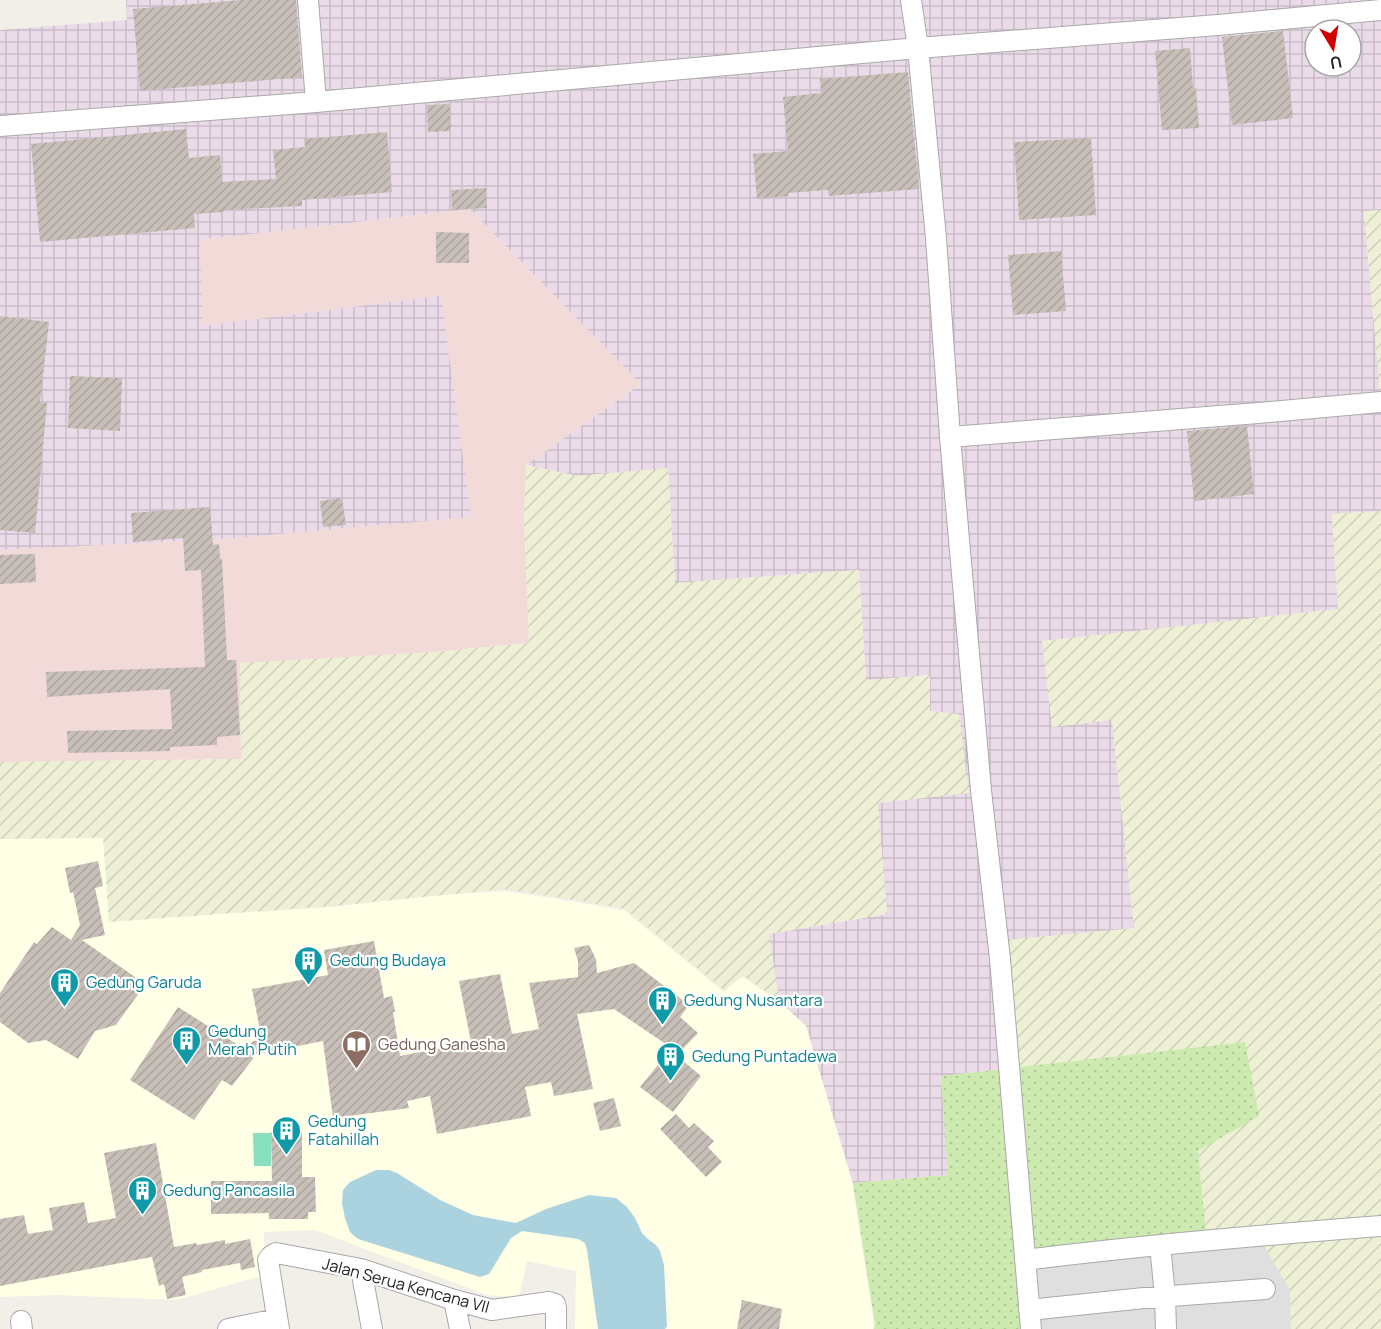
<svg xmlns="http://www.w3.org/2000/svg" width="1381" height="1329" font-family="Manrope,sans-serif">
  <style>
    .residential { fill: #e0dfdf }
    .commercial { fill: #f2dad9 }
    .industrial { fill: url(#industrial-grid); fill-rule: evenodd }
    .education { fill: #ffffe5 }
    .farmland { fill: url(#farmland-furrows) }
    .grass { fill: url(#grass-dots) }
    .pitch { fill: #88e0be }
    .water { fill: #aad3df }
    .building { fill: url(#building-hatch) }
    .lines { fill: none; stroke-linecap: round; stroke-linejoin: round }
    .minor-casing { stroke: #a9a9a9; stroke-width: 22 }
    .minor { stroke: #fff; stroke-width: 20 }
    .labels { text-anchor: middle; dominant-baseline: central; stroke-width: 4.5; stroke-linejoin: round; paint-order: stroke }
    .culture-label { font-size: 16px; fill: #0d838f; stroke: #fff; text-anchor: start }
    .education-label { font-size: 16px; fill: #785e54; stroke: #fff; text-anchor: start }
    .street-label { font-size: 16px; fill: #222; stroke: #fff }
  </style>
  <defs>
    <pattern id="industrial-grid" width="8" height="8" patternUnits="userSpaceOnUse" patternTransform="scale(1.5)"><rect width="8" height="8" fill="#ebdbe8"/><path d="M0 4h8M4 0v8" fill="none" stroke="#c9bcc7"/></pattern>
    <pattern id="farmland-furrows" width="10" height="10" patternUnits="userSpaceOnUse" patternTransform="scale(1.5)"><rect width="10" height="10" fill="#eef0d5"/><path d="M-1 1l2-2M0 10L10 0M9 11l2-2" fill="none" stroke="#ccceb7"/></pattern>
    <pattern id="grass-dots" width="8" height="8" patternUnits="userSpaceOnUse" patternTransform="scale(1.5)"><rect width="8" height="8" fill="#cdebb0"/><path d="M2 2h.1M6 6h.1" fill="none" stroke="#b0c997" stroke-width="1.8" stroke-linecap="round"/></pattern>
    <pattern id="building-hatch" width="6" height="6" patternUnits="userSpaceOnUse" patternTransform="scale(1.5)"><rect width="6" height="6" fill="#c7bfb8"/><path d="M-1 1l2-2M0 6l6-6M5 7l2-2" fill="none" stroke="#aba49e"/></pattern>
  </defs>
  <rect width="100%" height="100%" fill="#f2efe9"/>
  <path class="residential" d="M 1260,1239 L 1290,1290 L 1291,1329 L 1035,1329 L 1027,1252 Z"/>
  <path class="commercial" d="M 470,209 L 641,384 L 526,465 L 524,518 L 529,643 L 435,652 L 240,664 L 241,759 L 0,762 L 0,237 L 200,240 Z"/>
  <path class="industrial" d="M 126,0 L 1381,0 L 1381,210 L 1364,212 L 1381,403 L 1381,511 L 1332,514 L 1338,609 L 1042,642 L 1112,720 L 1134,928 L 1017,1068 L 941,1076 L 949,1175 L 853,1183 L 806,1026 L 779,1001 L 769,934 L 887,914 L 877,802 L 968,793 L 930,711 L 930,675 L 866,681 L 859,570 L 675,583 L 668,469 L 577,476 L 526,465 L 641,384 L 470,209 L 200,240 L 202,326 L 441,296 L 471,517 L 223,539 L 0,550 L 0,30 L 127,20 ZM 1315,30 L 1351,30 L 1351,66 L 1315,66 Z"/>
  <path class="education" d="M 242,761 L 258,912 L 332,907 L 427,896 L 505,891 L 577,902 L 625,911 L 724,992 L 742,976 L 779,1002 L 806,1026 L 852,1182 L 874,1323 L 873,1329 L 575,1329 L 576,1271 L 527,1261 L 519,1298 L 487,1295 L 315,1230 L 264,1232 L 265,1275 L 176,1300 L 58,1295 L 0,1297 L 0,763 Z"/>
  <path class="farmland" d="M 1381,210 L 1381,403 L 1364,211 Z
    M 526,465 L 577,476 L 668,468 L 675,583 L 859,570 L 866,680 L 930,675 L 930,711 L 959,714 L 969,793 L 878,803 L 887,914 L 769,934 L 779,1001 L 743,976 L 724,990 L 625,909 L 576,900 L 503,889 L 332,906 L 109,922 L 103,838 L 0,839 L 0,762 L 241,759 L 240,663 L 435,652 L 529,643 L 524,518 Z
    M 1381,511 L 1381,1329 L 1291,1329 L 1290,1290 L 1260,1239 L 1206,1233 L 1198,1151 L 1017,1068 L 1006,940 L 1134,928 L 1112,720 L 1052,727 L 1042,641 L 1338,609 L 1332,514 Z"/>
  <path class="grass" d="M 1245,1042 L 1259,1116 L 1198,1151 L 1206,1233 L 1027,1252 L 1035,1329 L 874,1329 L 875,1324 L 853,1183 L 948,1175 L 941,1076 Z"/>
  <path class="pitch" d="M 253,1133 L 271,1133 L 271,1166 L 254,1166 Z"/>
  <path class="water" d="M 376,1170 L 389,1170 L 397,1173 L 440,1200 L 473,1215 L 516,1223 L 546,1209 L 589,1195 L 616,1198 L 627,1207 L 635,1218 L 642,1233 L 648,1239 L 656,1245 L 660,1251 L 664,1265 L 667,1326 L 665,1329 L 598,1329 L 587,1250 L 585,1243 L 578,1239 L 522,1231 L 511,1238 L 489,1274 L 480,1277 L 358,1239 L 350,1232 L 345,1218 L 342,1203 L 343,1190 L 350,1182 Z"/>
  <path class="building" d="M 242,0 L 296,0 L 302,77 L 140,91 L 133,9 Z
    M 1283,31 L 1293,118 L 1232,125 L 1222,37 Z
    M 1190,48 L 1193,88 L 1196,88 L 1199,128 L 1162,130 L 1155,51 Z
    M 908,72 L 919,189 L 829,196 L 828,190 L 788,193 L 789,196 L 757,199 L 753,154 L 788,151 L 783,97 L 821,93 L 820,79 Z
    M 450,104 L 451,131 L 428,132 L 427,105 Z
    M 186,129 L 189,158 L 220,155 L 222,182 L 276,179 L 273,150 L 305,147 L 304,139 L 387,132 L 392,192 L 302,200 L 302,206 L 224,210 L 224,212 L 194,214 L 195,228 L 40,242 L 31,144 Z
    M 1091,138 L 1096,215 L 1019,220 L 1014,142 Z
    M 486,188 L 487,208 L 452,210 L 451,190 Z
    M 436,232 L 469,233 L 469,263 L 436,263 Z
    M 1061,251 L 1066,311 L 1013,315 L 1008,255 Z
    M 0,316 L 49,322 L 40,402 L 47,403 L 35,533 L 0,530 Z
    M 70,376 L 122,378 L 120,431 L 68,428 Z
    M 1247,426 L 1254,494 L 1194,501 L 1187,431 Z
    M 342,498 L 346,525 L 323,527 L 320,501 Z
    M 210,507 L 213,545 L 219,544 L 220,559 L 222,558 L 227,660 L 236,660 L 240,735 L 217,737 L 217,745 L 170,747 L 170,751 L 68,753 L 67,731 L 172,729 L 170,689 L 47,697 L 46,672 L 205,667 L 201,570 L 185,571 L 183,538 L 133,542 L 131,513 Z
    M 35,554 L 36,582 L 0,584 L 0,555 Z
    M 98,861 L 103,886 L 95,888 L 105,935 L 82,940 L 135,977 L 139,993 L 116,1025 L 95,1031 L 78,1059 L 46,1040 L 28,1043 L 0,1022 L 0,993 L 34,942 L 37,944 L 52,927 L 71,940 L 80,925 L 73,892 L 70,893 L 65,868 Z
    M 374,941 L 384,998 L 392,996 L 395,1012 L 393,1012 L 400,1056 L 471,1042 L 459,981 L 500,974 L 512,1034 L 539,1029 L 529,983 L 578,977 L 578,961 L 574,948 L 589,945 L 596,959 L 597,973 L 634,963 L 689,1005 L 680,1017 L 698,1033 L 679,1053 L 614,1009 L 577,1014 L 593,1089 L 554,1096 L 551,1082 L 525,1087 L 531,1116 L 437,1134 L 430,1096 L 407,1101 L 409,1108 L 333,1118 L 323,1041 L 253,1055 L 255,1056 L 232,1086 L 222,1080 L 194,1120 L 130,1080 L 178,1007 L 246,1050 L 253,1041 L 262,1040 L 252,989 L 328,975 L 324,950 Z
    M 670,1050 L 701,1076 L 673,1112 L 640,1087 Z
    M 614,1098 L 621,1126 L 600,1131 L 593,1103 Z
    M 676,1114 L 689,1128 L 694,1123 L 714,1141 L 708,1147 L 722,1162 L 706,1177 L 660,1129 Z
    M 271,1132 L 302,1132 L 302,1177 L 315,1177 L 316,1212 L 308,1212 L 308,1219 L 269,1219 L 269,1213 L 211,1214 L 211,1181 L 272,1181 Z
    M 156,1143 L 174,1247 L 196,1243 L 197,1245 L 225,1240 L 225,1244 L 250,1239 L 255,1267 L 241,1270 L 240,1263 L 202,1270 L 202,1272 L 182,1277 L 186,1295 L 167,1299 L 164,1284 L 159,1286 L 152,1257 L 0,1286 L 0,1219 L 24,1215 L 28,1234 L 53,1230 L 49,1208 L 84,1202 L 88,1223 L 116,1218 L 104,1153 Z
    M 742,1300 L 782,1309 L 779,1329 L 737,1329 Z"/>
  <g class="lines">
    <defs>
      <path id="minor" d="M 308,0 L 316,102
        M 911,0 L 918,48 L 936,238 L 950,437 L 981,790 L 1000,959 L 1031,1329
        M 0,126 L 316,102 L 918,48 L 1218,25 L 1381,10
        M 950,437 L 1258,413 L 1381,402
        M 1160,1245 L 1165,1296 L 1166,1329
        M 1025,1260 C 1143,1245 1262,1235 1381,1226
        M 361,1269 L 372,1329
        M 454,1300 L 460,1329
        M 1029,1310 L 1144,1298 L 1265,1289
        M 21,1321 L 22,1329
        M 228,1329 L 277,1319
        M 279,1329 L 268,1260 L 271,1256 L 276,1253 L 361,1269 L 454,1300 L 492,1310 L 549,1302 L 555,1304 L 556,1308 L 556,1329"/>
    </defs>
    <use href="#minor" class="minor-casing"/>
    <use href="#minor" class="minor"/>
  </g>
  <defs>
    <symbol id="building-pin" viewBox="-11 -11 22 30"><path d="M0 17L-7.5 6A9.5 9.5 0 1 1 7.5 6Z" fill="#0f9aa8" stroke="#fff"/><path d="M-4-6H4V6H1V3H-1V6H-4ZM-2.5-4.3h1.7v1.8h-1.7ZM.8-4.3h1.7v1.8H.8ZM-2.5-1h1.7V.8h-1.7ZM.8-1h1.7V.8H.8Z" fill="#fff"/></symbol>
    <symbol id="library-pin" viewBox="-11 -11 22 30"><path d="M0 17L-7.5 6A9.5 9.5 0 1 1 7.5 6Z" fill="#8d6e63" stroke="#fff"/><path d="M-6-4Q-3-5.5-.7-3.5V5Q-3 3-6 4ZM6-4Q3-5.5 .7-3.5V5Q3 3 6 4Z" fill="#fff"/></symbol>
  </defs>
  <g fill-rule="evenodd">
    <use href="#building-pin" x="292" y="944" width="33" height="45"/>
    <use href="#building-pin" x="48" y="966" width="33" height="45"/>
    <use href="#building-pin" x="646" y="984" width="33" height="45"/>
    <use href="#building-pin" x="170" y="1024" width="33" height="45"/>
    <use href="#library-pin" x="340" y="1028" width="33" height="45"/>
    <use href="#building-pin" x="654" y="1040" width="33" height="45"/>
    <use href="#building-pin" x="270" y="1114" width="33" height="45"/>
    <use href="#building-pin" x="126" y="1174" width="33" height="45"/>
  </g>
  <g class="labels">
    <g class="culture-label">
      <text x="330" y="960">Gedung Budaya</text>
      <text x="86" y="982">Gedung Garuda</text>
      <text x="684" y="1000">Gedung Nusantara</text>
      <text x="208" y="1031">Gedung<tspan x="208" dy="18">Merah Putih</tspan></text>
      <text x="692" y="1056">Gedung Puntadewa</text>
      <text x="308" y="1121">Gedung<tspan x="308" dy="18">Fatahillah</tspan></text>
      <text x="163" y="1190">Gedung Pancasila</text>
    </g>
    <g class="education-label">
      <text x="378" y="1044">Gedung Ganesha</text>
    </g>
    <g class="street-label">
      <text transform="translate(406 1285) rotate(15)">Jalan Serua Kencana VII</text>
    </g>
  </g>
  <g transform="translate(1333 48) rotate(169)"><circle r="28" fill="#ffffff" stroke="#a7a7a7" stroke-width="1.5"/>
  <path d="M0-4.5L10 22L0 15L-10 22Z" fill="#d40000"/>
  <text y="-9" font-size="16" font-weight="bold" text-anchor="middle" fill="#222222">U</text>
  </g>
</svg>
